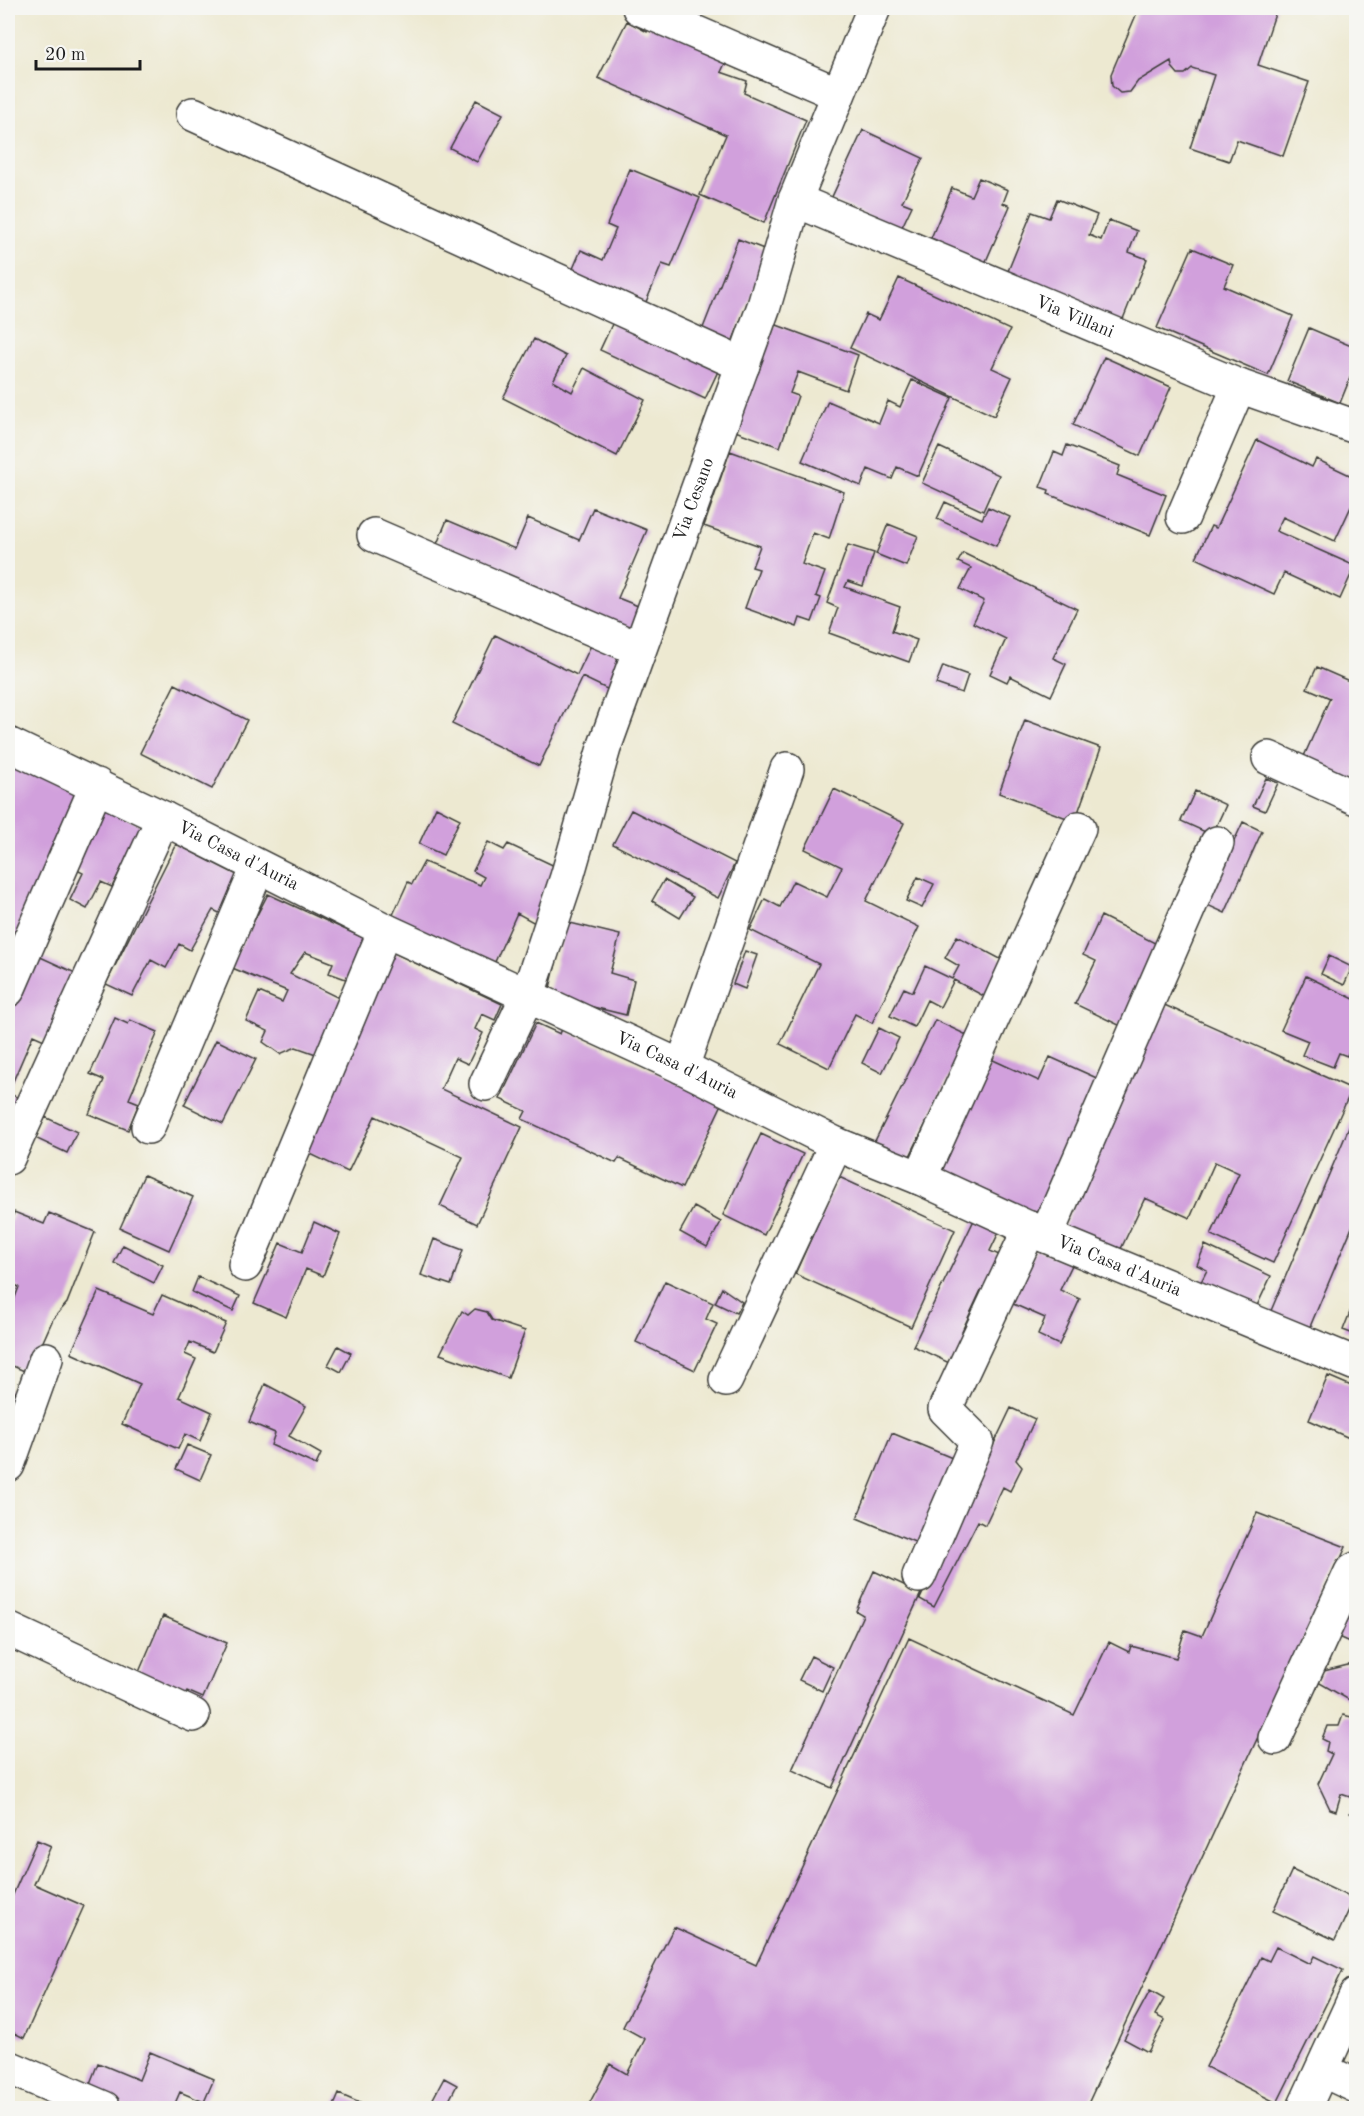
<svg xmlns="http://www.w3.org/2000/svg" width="1364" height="2116" font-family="'Old Standard TT',serif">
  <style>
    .building { fill: #d1a0dc }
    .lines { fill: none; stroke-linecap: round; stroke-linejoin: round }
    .minor-casing { stroke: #3b3b37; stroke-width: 36 }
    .minor { stroke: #fff; stroke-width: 33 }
    .labels { text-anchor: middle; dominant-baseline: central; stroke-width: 6; stroke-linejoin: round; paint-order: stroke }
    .street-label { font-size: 18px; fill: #1c1c1c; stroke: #f6f6f2 }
  </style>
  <rect width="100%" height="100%" fill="#f6f6f2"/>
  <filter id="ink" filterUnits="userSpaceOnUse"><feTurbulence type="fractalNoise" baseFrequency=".0167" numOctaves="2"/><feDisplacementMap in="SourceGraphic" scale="12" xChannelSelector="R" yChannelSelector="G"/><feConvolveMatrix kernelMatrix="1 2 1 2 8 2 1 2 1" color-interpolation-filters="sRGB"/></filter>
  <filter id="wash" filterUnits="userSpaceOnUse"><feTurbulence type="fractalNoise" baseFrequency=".008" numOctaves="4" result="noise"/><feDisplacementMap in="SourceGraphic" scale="24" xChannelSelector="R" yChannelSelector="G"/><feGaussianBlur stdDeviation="1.35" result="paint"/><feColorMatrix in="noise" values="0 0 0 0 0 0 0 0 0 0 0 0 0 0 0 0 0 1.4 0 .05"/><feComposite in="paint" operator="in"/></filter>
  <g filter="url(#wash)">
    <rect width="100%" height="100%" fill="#ede9d1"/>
    <g id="blocks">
      <path class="building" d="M 1139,8 L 1277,8 L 1258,65 L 1309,82 L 1283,156 L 1237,140 L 1229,161 L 1190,148 L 1214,75 L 1192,68 L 1185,74 L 1178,74 L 1172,67 L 1171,61 L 1138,81 L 1130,92 L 1120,93 L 1112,86 L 1111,74 Z
        M 627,21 L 647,32 L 650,25 L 729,55 L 721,72 L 747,81 L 744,93 L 806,120 L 764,223 L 700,195 L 726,135 L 598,78 Z
        M 476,100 L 503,114 L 477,162 L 450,148 Z
        M 863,130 L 923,158 L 902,202 L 912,206 L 900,231 L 831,199 Z
        M 630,169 L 700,198 L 671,267 L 662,264 L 643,309 L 569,278 L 581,250 L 603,260 L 616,229 L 607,225 Z
        M 979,178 L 1008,190 L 1003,203 L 1010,206 L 983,268 L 935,247 L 938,241 L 931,238 L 952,188 L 971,196 Z
        M 1057,199 L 1097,215 L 1089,235 L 1101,240 L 1109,220 L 1137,231 L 1129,252 L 1147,259 L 1121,324 L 1006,276 L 1032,212 L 1049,218 Z
        M 738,239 L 769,251 L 731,345 L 701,333 Z
        M 1192,248 L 1233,265 L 1224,286 L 1293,316 L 1268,375 L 1157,328 Z
        M 899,278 L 1010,330 L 992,368 L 1012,377 L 994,416 L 850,348 L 866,314 L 879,320 Z
        M 614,320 L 719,369 L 705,399 L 600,350 Z
        M 774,324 L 858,355 L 846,390 L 798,372 L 790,393 L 798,396 L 780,447 L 735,431 Z
        M 1309,328 L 1356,348 L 1356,363 L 1340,403 L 1287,381 Z
        M 534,339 L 566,356 L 553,381 L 572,392 L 584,368 L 645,400 L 617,456 L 503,398 Z
        M 1104,357 L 1171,387 L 1140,456 L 1073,425 Z
        M 912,380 L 952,398 L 918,476 L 897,467 L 892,479 L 868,469 L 861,486 L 802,461 L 828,401 L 879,423 L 888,401 L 900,407 Z
        M 1257,440 L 1312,467 L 1316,459 L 1356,478 L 1356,496 L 1335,541 L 1283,517 L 1276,531 L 1355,566 L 1340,599 L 1284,573 L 1274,594 L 1196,558 L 1211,526 L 1216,528 Z
        M 1067,445 L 1120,466 L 1117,475 L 1166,495 L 1150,535 L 1048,494 L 1049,490 L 1040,487 L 1054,452 L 1063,456 Z
        M 939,447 L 999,475 L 983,511 L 922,483 Z
        M 730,451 L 844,492 L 829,539 L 813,533 L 802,564 L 825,572 L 816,596 L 821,598 L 812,622 L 800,618 L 797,627 L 745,608 L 759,569 L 752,567 L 760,546 L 704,526 Z
        M 945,502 L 982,519 L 988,507 L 1010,517 L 996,546 L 937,519 Z
        M 593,508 L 647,530 L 618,598 L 643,608 L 630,639 L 432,556 L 447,520 L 515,549 L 528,518 L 579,540 Z
        M 888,524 L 918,536 L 906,566 L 876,554 Z
        M 848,545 L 874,553 L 863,586 L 848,581 L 845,587 L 900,607 L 892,631 L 917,640 L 909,662 L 829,633 L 838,608 L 827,603 Z
        M 963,553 L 1077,609 L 1053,658 L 1066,664 L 1051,696 L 1010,676 L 1007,682 L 990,674 L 1006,639 L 973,623 L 984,601 L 960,589 L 971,568 L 958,562 Z
        M 495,635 L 577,675 L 593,641 L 627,658 L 611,691 L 582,677 L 539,766 L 452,724 Z
        M 943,666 L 968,675 L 962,693 L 936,684 Z
        M 1317,667 L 1356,684 L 1356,789 L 1301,763 L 1330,698 L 1307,688 Z
        M 175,684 L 247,720 L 212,789 L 140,753 Z
        M 1025,720 L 1101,748 L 1075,821 L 999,793 Z
        M 8,758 L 86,796 L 15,942 L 8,939 Z
        M 1266,778 L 1278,783 L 1265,811 L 1253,806 Z
        M 834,789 L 904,823 L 866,901 L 919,927 L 872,1023 L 855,1014 L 829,1068 L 780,1044 L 819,964 L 750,930 L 765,899 L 780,907 L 793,881 L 827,897 L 842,867 L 805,849 Z
        M 1195,791 L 1226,805 L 1212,835 L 1181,821 Z
        M 103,806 L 142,826 L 112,887 L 101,882 L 87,909 L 70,900 L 83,873 L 73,868 Z
        M 436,807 L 460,819 L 443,855 L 419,844 Z
        M 631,810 L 735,863 L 718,898 L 613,844 Z
        M 1243,822 L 1262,831 L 1225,913 L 1205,904 Z
        M 488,842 L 504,850 L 508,844 L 561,869 L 544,928 L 517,913 L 494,964 L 391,919 L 408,882 L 412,884 L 424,862 L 480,885 L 484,877 L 473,871 Z
        M 176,844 L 247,880 L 228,917 L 213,910 L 190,950 L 179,944 L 166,968 L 151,960 L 132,996 L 106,984 Z
        M 918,877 L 934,884 L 922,908 L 906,901 Z
        M 664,880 L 693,897 L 680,918 L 652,901 Z
        M 268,894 L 370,941 L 354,982 L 329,973 L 333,963 L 305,952 L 290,974 L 345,1001 L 316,1054 L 296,1047 L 280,1054 L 263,1042 L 268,1031 L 246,1021 L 259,992 L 282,1002 L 287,991 L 230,967 Z
        M 1101,916 L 1163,947 L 1125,1028 L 1075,1004 L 1096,961 L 1083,955 Z
        M 566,922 L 620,935 L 610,973 L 634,980 L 626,1015 L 548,996 Z
        M 957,936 L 1010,964 L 991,1000 L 954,980 L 940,1007 L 927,1000 L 914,1027 L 890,1016 L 904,988 L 913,992 L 925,966 L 952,979 L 959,966 L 945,958 Z
        M 745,951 L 757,955 L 745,989 L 733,984 Z
        M 392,952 L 502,1004 L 495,1020 L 482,1014 L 475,1029 L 483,1033 L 468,1064 L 455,1058 L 441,1089 L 522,1127 L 477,1224 L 440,1206 L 463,1157 L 375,1116 L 348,1172 L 300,1149 Z
        M 36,955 L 82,976 L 51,1043 L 33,1035 L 8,1093 L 27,1102 L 8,1145 L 8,1019 Z
        M 1329,956 L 1352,967 L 1344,985 L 1321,974 Z
        M 1306,976 L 1356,1000 L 1356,1032 L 1347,1056 L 1339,1053 L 1333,1067 L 1302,1055 L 1308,1041 L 1281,1030 Z
        M 1160,1003 L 1352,1089 L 1273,1263 L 1211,1235 L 1239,1173 L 1215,1162 L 1190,1218 L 1145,1198 L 1118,1255 L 1063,1230 Z
        M 115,1018 L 128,1024 L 130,1020 L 158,1032 L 129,1099 L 139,1103 L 128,1130 L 89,1114 L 104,1080 L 90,1074 Z
        M 935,1020 L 969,1036 L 907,1162 L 873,1145 Z
        M 536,1023 L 560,1034 L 562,1029 L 722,1104 L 682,1188 L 619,1158 L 616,1163 L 522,1119 L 526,1111 L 500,1099 Z
        M 879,1028 L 899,1038 L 882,1073 L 862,1063 Z
        M 216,1040 L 256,1059 L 223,1124 L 184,1105 Z
        M 1050,1057 L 1101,1080 L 1044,1218 L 939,1171 L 991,1059 L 1039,1081 Z
        M 1356,1111 L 1356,1227 L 1353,1225 L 1309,1329 L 1270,1313 Z
        M 45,1117 L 77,1132 L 67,1153 L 35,1138 Z
        M 761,1134 L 803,1154 L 764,1235 L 723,1215 Z
        M 144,1175 L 193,1197 L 169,1250 L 120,1228 Z
        M 839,1177 L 955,1230 L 911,1327 L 795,1274 Z
        M 694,1207 L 721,1222 L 707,1247 L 680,1232 Z
        M 14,1212 L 44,1224 L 49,1213 L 95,1232 L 67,1303 L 53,1319 L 29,1373 L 8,1364 L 8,1316 L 19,1287 L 8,1282 L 8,1229 Z
        M 975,1218 L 1000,1230 L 990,1251 L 1010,1260 L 994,1296 L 981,1290 L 962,1331 L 977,1338 L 962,1369 L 913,1346 Z
        M 314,1222 L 340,1234 L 323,1276 L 306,1269 L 286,1317 L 254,1303 L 280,1243 L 302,1252 Z
        M 434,1239 L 463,1250 L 451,1285 L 421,1275 Z
        M 123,1245 L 163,1265 L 154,1283 L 114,1263 Z
        M 1205,1245 L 1271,1276 L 1254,1312 L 1199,1286 L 1207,1270 L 1197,1265 Z
        M 1036,1249 L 1072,1265 L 1060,1290 L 1080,1299 L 1059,1345 L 1038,1335 L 1045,1318 L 1011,1303 Z
        M 198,1277 L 240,1296 L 233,1311 L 192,1292 Z
        M 665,1281 L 713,1303 L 706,1319 L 717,1324 L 695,1370 L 636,1342 Z
        M 722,1288 L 742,1302 L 736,1313 L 715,1303 Z
        M 99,1291 L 153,1314 L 162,1295 L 226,1323 L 213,1352 L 190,1342 L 185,1354 L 196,1359 L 179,1397 L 212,1412 L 200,1441 L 185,1434 L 178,1449 L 122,1424 L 140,1384 L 71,1353 Z
        M 1356,1297 L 1356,1335 L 1343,1330 Z
        M 475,1309 L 487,1312 L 492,1320 L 525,1331 L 508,1378 L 440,1354 L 462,1311 L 468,1315 Z
        M 338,1346 L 351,1353 L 341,1372 L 328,1365 Z
        M 1328,1376 L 1356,1388 L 1356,1441 L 1309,1420 Z
        M 265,1384 L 306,1406 L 289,1436 L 321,1454 L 316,1465 L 271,1445 L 275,1433 L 249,1422 Z
        M 8,1389 L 18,1394 L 10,1412 L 8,1411 Z
        M 1011,1408 L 1035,1419 L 1016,1460 L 1022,1467 L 1010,1491 L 1003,1487 L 985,1525 L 978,1521 L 934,1607 L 920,1599 Z
        M 892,1433 L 957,1460 L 922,1545 L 857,1518 Z
        M 187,1445 L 211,1455 L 200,1480 L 176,1469 Z
        M 1257,1513 L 1346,1547 L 1086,2108 L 587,2108 L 610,2064 L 627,2074 L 645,2039 L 623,2027 L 674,1927 L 756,1965 L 909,1638 L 1074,1715 L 1109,1642 L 1129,1652 L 1131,1646 L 1176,1658 L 1185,1630 L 1202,1636 Z
        M 874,1571 L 921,1593 L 832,1788 L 792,1770 L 863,1615 L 856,1611 Z
        M 1344,1615 L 1356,1620 L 1356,1645 L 1327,1632 Z
        M 163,1616 L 227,1643 L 203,1698 L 187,1691 L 184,1699 L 136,1679 Z
        M 811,1656 L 833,1667 L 822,1691 L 799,1680 Z
        M 1356,1663 L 1356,1704 L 1318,1682 L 1324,1671 Z
        M 1343,1715 L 1356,1718 L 1356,1817 L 1350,1813 L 1356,1799 L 1341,1794 L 1336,1811 L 1330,1809 L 1318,1784 L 1332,1754 L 1326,1751 L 1328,1742 L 1322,1739 L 1327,1726 L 1339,1726 Z
        M 37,1840 L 51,1846 L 34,1884 L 84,1906 L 24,2038 L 8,2030 L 8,1906 Z
        M 1292,1870 L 1354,1899 L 1335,1940 L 1273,1911 Z
        M 1276,1947 L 1310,1964 L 1314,1956 L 1343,1970 L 1277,2103 L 1206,2067 L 1261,1957 L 1269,1961 Z
        M 1150,1991 L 1164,1999 L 1155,2015 L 1165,2020 L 1148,2052 L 1124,2039 Z
        M 150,2052 L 214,2079 L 204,2102 L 180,2092 L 173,2108 L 128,2108 L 87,2091 L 98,2063 L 139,2080 Z
        M 444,2078 L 457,2085 L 445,2108 L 428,2108 Z
        M 339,2094 L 371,2108 L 333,2108 Z"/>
    </g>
  </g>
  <g filter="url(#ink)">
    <use href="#blocks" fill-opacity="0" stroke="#3b3b37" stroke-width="1.5"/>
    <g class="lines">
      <defs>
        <g id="minor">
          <path d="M 639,8 L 838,94"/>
          <path d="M 193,114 L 743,365"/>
          <path id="s1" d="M 795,200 L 1239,386 L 1356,427"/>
          <path d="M 1183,517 L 1239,386"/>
          <path d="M 374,535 L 639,649"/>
          <path id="s2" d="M 8,744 L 163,818 L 385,930 L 682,1067 L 836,1144 L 920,1178 L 1046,1236 L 1356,1364"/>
          <path d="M 1269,758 L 1356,798"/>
          <path d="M 8,990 L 97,785"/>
          <path d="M 682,1067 L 787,769"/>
          <path id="s3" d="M 486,1084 L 527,997 L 567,877 L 604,748 L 764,306 L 795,200 L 874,8"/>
          <path d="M 148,1127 L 258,867"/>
          <path d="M 8,1158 L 163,818"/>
          <path d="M 920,1178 L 1079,828"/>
          <path d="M 1046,1236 L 1217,843"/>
          <path d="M 245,1265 L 385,930"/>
          <path d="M 726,1380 L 836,1144"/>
          <path d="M 8,1465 L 46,1359"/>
          <path d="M 919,1576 L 977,1441 L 945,1409 L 1030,1228"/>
          <path d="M 8,1629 L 193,1715"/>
          <path d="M 1275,1738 L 1351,1572 L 1356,1569"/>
          <path d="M 8,2067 L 104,2108"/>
          <path d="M 1322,2070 L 1356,2086"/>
          <path d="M 1304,2108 L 1356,1995"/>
        </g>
      </defs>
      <use href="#minor" class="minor-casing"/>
      <use href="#minor" class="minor"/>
    </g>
  </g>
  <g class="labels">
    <g class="street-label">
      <text stroke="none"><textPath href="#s1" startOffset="303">Via Villani</textPath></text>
      <text stroke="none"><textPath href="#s3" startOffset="621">Via Cesano</textPath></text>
      <text stroke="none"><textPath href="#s2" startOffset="256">Via Casa d'Auria</textPath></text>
      <text stroke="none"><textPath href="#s2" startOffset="742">Via Casa d'Auria</textPath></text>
      <text stroke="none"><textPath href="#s2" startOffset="1228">Via Casa d'Auria</textPath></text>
    </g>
  </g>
  <rect width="1364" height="2116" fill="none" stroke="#f6f6f2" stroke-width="30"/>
  <path d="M36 60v9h104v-9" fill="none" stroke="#1c1c1c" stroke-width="3"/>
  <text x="45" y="60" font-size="18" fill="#1c1c1c" stroke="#f6f6f2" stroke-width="4.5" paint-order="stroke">20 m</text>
</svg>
